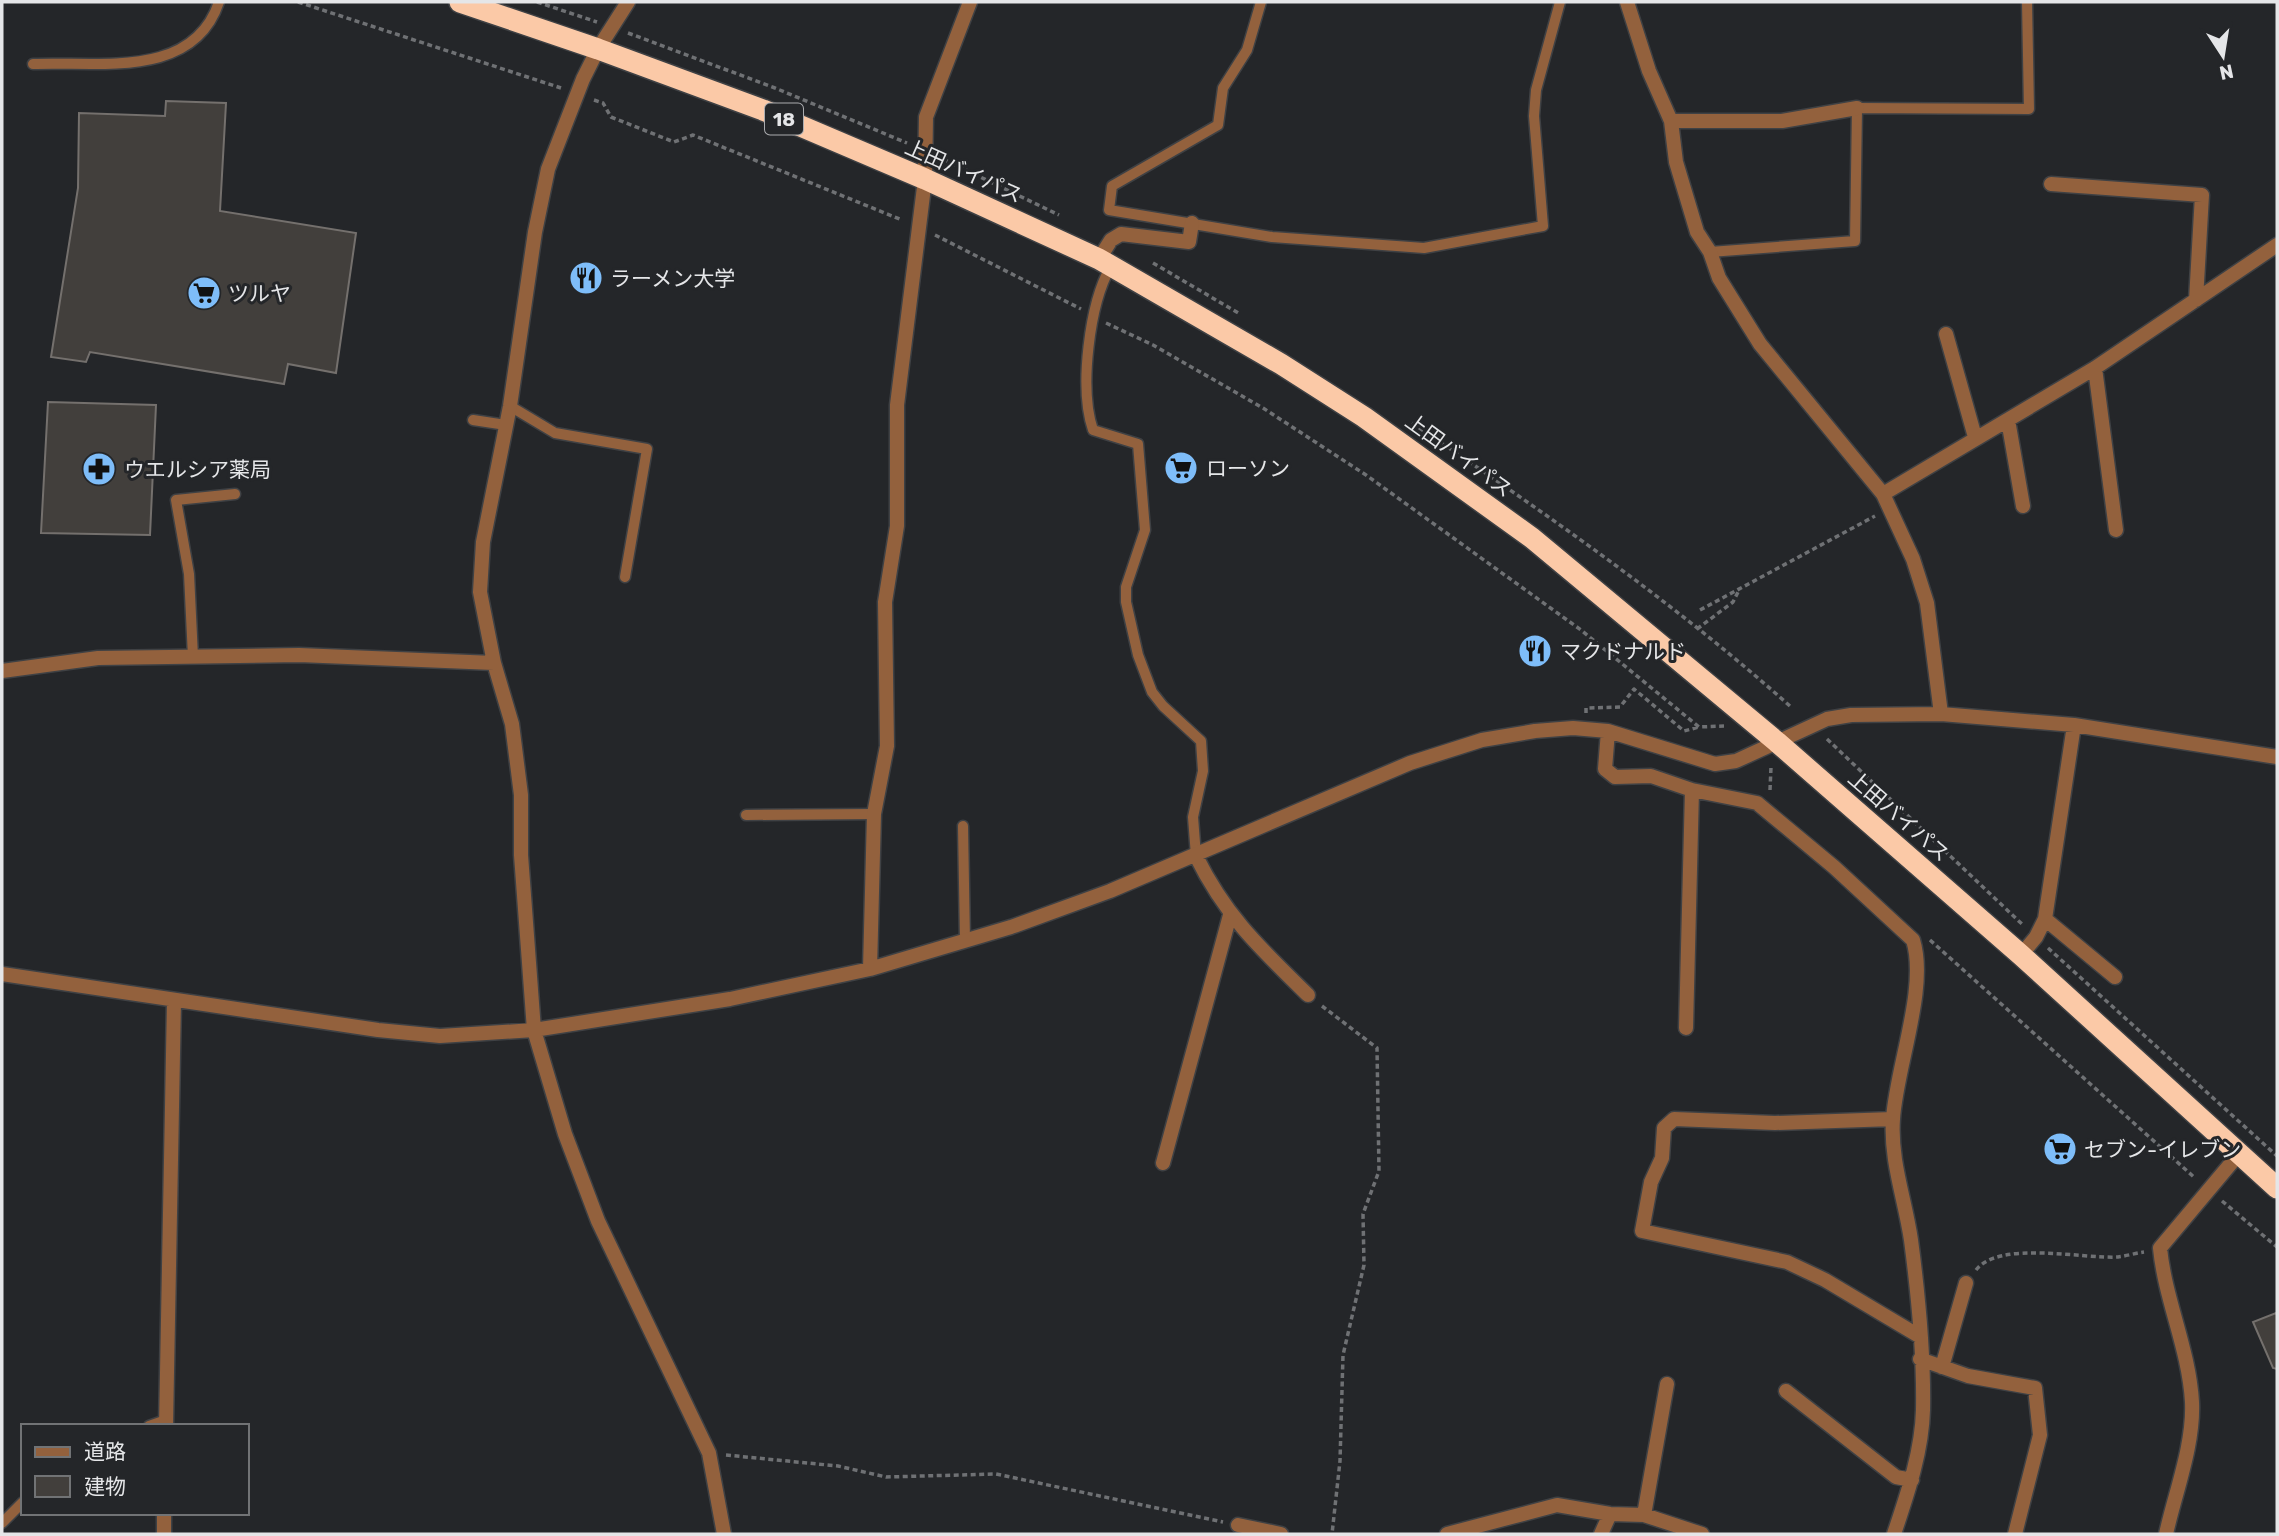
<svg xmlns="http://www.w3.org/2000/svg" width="2279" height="1536" font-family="Rubik,'Noto Sans JP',sans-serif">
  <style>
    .building { fill: #423f3c; stroke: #74706d; stroke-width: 2 }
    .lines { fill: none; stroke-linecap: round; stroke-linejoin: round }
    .lane-casing { stroke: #3f4144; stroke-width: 13 }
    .street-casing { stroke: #3f4144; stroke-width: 17 }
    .highway-casing { stroke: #3f4144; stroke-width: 24 }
    .path { stroke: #6f7174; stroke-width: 3.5; stroke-dasharray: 5 3.5; stroke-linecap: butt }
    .lane { stroke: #93613d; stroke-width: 10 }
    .street { stroke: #93613d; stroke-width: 14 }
    .highway { stroke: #fbc9a7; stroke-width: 21 }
    .labels { text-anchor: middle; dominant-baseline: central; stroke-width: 6; stroke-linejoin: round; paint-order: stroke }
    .shield { fill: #242629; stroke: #abacaf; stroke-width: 2 }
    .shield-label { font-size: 19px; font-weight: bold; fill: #e5e6e8 }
    .street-label { font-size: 21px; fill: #e5e6e8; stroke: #242629 }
    .poi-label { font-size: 21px; fill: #e5e6e8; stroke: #242629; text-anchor: start }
  </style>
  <rect width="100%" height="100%" fill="#242629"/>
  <path class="building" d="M 166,101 L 226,103 L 220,211 L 356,233 L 336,373 L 288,364 L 284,384 L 90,352 L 86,362 L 51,357 L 78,188 L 79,113 L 165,116 Z
    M 48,402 L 156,405 L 150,535 L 41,533 Z
    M 2276,1313 L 2277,1315 L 2277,1369 L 2273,1368 L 2253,1322 Z"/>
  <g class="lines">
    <defs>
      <path id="lane" d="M 1261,2 L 1247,50 L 1223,88 L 1218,125 L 1112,186 L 1109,210 L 1272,237 L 1424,248 L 1543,226 L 1534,116 L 1536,90 L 1560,2
        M 33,64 C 98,61 193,80 219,2
        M 1710,252 L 1855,241 L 1857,108 L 2029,109 L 2027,2
        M 1111,266 C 1089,304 1079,389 1093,430 L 1138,444 L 1145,530 L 1126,587 L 1126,602 L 1138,655 L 1152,692 L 1163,706 L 1201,741 L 1203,771 L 1193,817 L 1196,856
        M 510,406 L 555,433 L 647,449 L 625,577
        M 473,420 L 506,425
        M 193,657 L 189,574 L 176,500 L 235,494
        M 746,815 L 874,814
        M 963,826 L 965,941
        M 149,1426 L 166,1420
        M 2,1523 L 23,1502"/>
      <path id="street" d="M 628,2 L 598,49 L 583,79 L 548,169 L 535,232 L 510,406 L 483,542 L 480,592 L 494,663 L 512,724 L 521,795 L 521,855 L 534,1030 L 565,1134 L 598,1221 L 709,1453 L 724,1534
        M 1627,2 L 1649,71 L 1671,121 L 1676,162 L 1697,232 L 1710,252 L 1719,278 L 1760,344 L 1883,494 L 1913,559 L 1927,603 L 1941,714
        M 1671,121 L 1782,121 L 1857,108
        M 2051,184 L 2202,195 L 2196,300
        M 1099,259 L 1111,240 L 1121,234 L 1189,242 L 1192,223
        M 1946,334 L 1975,437
        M 2095,368 L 2116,530
        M 2008,420 L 2023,506
        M 1883,494 L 2095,368 L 2277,245
        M 2,671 L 98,658 L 299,655 L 494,663
        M 2074,725 L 2045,919 L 2115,977
        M 1608,731 L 1605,769 L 1615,777 L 1651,776 L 1692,790 L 1757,803 L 1834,867 L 1913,940 C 1928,988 1896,1068 1893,1119 C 1890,1160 1905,1199 1911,1240 C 1918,1293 1924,1356 1923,1410 C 1922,1452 1907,1495 1894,1534
        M 1196,856 C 1226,917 1261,949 1308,995
        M 2021,955 L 2036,937 L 2045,919
        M 870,969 L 874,814 L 887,746 L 885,602 L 897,526 L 897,405 L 925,179 L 926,117 L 970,2
        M 2,974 L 378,1030 L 440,1036 L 534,1030 L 730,999 L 870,969 L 1011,927 L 1110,891 L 1410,763 L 1482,740 L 1535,731 L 1573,728 L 1608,731 L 1715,764 L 1736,761 L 1827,719 L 1851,715 L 1941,714 L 2074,725 L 2277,757
        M 1686,1028 L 1692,790
        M 1893,1119 L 1775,1123 L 1674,1119 L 1664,1128 L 1662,1158 L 1651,1182 L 1642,1231 L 1787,1262 L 1825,1280 L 1919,1336
        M 1163,1163 L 1230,915
        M 1920,1359 L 1968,1376 L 2035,1388 L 2040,1435 L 2015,1534
        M 1942,1367 L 1966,1283
        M 1786,1391 L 1896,1477 L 1912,1480
        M 166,1426 L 174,1001
        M 1644,1515 L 1667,1384
        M 1238,1525 L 1281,1534
        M 164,1534 L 164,1513
        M 1447,1534 L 1557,1505 L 1610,1514 L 1644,1515 L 1702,1534
        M 1601,1534 L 1610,1514
        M 2166,1534 C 2175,1493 2194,1445 2192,1402 C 2189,1349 2165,1300 2160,1248 L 2238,1155"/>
      <path id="highway" d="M 460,2 L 598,49 L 763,110 L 925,179 L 1099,259 L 1281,364 L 1364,417 L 1532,538 L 1777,742 L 2021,955 L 2277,1188"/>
    </defs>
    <use href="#lane" class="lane-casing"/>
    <use href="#street" class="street-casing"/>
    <use href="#highway" class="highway-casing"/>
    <path class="path" d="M 298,2 L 561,88
      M 537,2 L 597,22
      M 628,33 L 775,88 L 907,143
      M 594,100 L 603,103 L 611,117 L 674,142 L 693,135 L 902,220
      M 943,159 L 1059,215
      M 935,235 L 1081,309
      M 1153,263 L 1240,314
      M 1106,323 L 1153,345 L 1263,408 L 1366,475 L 1581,630 L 1699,727 L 1724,726
      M 1412,423 C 1542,511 1674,602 1791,707
      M 1700,610 L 1875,516
      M 1697,629 L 1733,602 L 1738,592
      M 1586,713 L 1586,708 L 1620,707 L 1634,689 L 1684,731 L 1699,727
      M 1827,739 L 2024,926
      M 1770,790 L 1771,767
      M 1930,940 L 2195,1178
      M 2048,948 L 2277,1156
      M 1322,1006 L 1377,1048 L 1379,1171 L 1363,1214 L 1364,1265 L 1343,1355 L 1340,1461 L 1332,1534
      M 2222,1201 L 2277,1247
      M 1976,1270 C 1999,1240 2082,1259 2118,1257 C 2126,1256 2136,1253 2144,1252
      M 726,1455 L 838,1466 L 886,1477 L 996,1474 L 1223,1522"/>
    <use href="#lane" class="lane"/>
    <use href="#street" class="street"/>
    <use href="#highway" class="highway"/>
  </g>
  <defs>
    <symbol id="restaurant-disc" viewBox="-11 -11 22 22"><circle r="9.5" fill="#7ebdf9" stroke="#242629"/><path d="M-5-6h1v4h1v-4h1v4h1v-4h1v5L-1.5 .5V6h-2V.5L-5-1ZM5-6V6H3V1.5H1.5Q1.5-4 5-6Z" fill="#111"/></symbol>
    <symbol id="supermarket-disc" viewBox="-11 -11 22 22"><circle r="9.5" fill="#7ebdf9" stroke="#242629"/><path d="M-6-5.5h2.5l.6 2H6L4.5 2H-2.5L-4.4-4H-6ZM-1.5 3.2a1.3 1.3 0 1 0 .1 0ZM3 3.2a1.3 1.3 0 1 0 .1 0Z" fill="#111"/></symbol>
    <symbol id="pharmacy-disc" viewBox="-11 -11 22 22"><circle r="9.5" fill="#7ebdf9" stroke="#242629"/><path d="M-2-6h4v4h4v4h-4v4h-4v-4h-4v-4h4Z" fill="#111"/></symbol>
  </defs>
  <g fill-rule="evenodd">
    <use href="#restaurant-disc" x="567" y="259" width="38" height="38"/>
    <use href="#supermarket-disc" x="185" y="274" width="38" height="38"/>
    <use href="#supermarket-disc" x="1162" y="449" width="38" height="38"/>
    <use href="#pharmacy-disc" x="80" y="450" width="38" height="38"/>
    <use href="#restaurant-disc" x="1516" y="632" width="38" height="38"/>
    <use href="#supermarket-disc" x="2041" y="1130" width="38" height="38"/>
  </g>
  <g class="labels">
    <rect class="shield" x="765" y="103.5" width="38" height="31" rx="5"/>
    <g class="shield-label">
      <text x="784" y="119">18</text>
    </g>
    <g class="street-label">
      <text transform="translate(964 171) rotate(24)">上田バイパス</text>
      <text transform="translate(1459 455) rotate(36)">上田バイパス</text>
      <text transform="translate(1899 816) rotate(41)">上田バイパス</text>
    </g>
    <g class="poi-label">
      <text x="610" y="278">ラーメン大学</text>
      <text x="228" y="293">ツルヤ</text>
      <text x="1206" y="468">ローソン</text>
      <text x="124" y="469">ウエルシア薬局</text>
      <text x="1560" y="651">マクドナルド</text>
      <text x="2084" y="1149">セブン-イレブン</text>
    </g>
  </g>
  <rect width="2279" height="1536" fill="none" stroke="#e5e6e8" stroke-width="7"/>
  <rect x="21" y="1424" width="228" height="91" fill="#242629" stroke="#717375" stroke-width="2"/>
  <rect x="35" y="1447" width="35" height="10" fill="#93613d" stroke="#717375" stroke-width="2"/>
  <text x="84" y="1459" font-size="21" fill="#e5e6e8">道路</text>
  <rect x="35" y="1476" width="35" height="21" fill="#423f3c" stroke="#717375" stroke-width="2"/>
  <text x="84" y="1494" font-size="21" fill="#e5e6e8">建物</text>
  <g transform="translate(2223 56) rotate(168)" stroke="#242629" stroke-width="5" paint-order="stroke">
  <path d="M0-5L12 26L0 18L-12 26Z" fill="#e5e6e8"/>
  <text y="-10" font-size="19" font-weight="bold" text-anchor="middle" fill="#e5e6e8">N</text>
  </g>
</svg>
